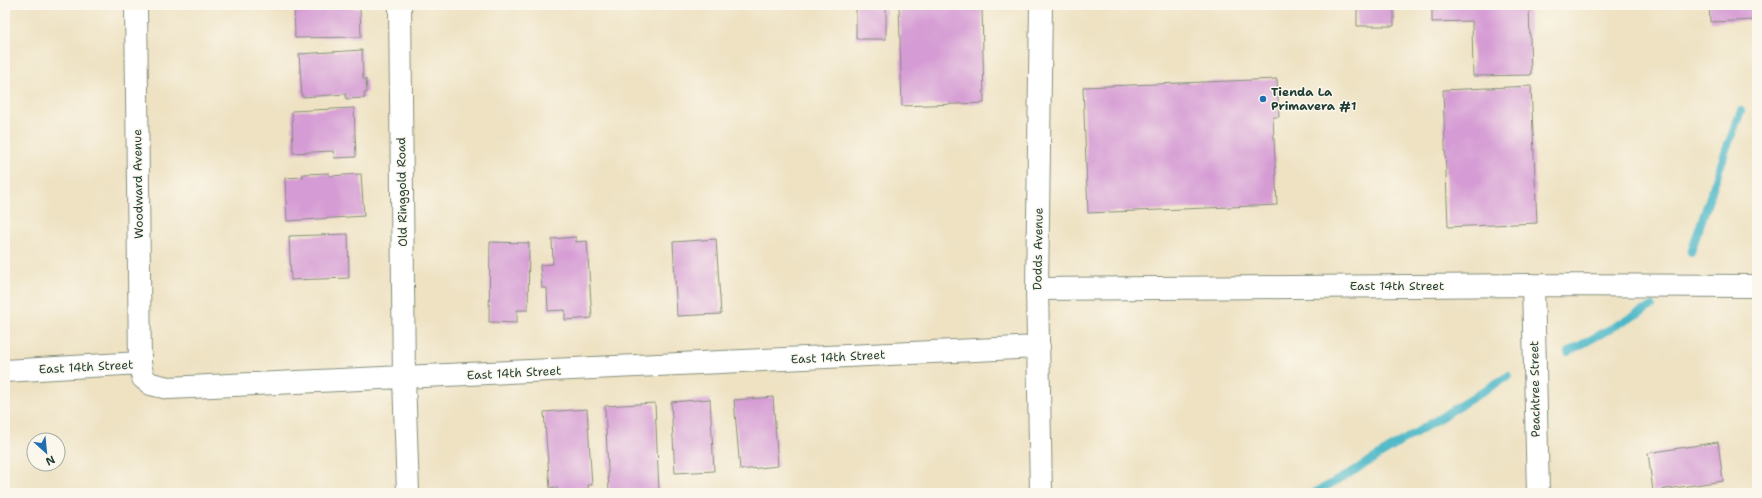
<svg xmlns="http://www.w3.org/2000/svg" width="1762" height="498" font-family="'Shantell Sans',sans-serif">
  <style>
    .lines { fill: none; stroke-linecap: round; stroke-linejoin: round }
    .stream { stroke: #4bb7c7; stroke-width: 8 }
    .building { fill: #d59bd4 }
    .minor-casing { stroke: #86907c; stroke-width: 24 }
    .primary-casing { stroke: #86907c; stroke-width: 24 }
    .minor { stroke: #fff; stroke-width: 22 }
    .primary { stroke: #fff; stroke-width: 22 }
    .poi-dot { fill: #1f6fb2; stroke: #fbf7ec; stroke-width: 1.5 }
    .labels { text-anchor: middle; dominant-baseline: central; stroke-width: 3; stroke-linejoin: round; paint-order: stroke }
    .poi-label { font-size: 12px; font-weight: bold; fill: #1f3d34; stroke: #fbf7ec; text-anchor: start }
    .street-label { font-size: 12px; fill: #1f3d34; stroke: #fbf7ec }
  </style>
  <rect width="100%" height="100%" fill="#fbf7ec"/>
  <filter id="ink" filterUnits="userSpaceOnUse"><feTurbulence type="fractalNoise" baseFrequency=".025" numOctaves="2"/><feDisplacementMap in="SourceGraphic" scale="8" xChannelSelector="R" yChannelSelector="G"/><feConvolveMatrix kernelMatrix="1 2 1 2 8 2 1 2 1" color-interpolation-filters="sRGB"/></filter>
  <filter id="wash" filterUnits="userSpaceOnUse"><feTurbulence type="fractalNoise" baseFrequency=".012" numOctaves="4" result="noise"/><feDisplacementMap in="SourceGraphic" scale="16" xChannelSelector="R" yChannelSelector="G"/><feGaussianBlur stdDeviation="0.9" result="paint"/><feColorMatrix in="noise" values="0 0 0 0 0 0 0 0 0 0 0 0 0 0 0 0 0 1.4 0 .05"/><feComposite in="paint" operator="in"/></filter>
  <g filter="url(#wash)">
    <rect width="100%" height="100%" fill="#eee2c3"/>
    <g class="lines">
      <path class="stream" d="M 1691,252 L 1727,147 L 1741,111
        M 1568,352 L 1652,306
        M 1314,493 L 1347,475 L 1508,376"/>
    </g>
    <g id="blocks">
      <path class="building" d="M 294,5 L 348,5 L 348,8 L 360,8 L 361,37 L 295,38 Z
        M 856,5 L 886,5 L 886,39 L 856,39 Z
        M 899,5 L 982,5 L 984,103 L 902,106 Z
        M 1357,5 L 1394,5 L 1394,26 L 1357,26 Z
        M 1432,5 L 1529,5 L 1531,75 L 1473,76 L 1472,21 L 1432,22 Z
        M 1709,5 L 1757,5 L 1757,20 L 1710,22 Z
        M 362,50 L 363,79 L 366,79 L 367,93 L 364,93 L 365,98 L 346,99 L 346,94 L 302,97 L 299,54 Z
        M 1277,79 L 1279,117 L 1273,117 L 1277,205 L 1088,213 L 1083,87 Z
        M 1531,86 L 1537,223 L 1448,227 L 1443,90 Z
        M 354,108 L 356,157 L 334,158 L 333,151 L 293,153 L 292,111 Z
        M 329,173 L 329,176 L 361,174 L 364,216 L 287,221 L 285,178 L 303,177 L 303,174 Z
        M 348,234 L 349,278 L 291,280 L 289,236 Z
        M 576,237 L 576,242 L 587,241 L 592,318 L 565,320 L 565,310 L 548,311 L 547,288 L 542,288 L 540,265 L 553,264 L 552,239 Z
        M 716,239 L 721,314 L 677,316 L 673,242 Z
        M 490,242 L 529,243 L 528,310 L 517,310 L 517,323 L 489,322 Z
        M 773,397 L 778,466 L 740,470 L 734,400 Z
        M 710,399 L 714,471 L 675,473 L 671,402 Z
        M 655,403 L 659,491 L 609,493 L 605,406 Z
        M 587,409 L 592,485 L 588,485 L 589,493 L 557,493 L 557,487 L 550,488 L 544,412 Z
        M 1718,442 L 1723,481 L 1653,491 L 1648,453 Z"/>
    </g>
  </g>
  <g filter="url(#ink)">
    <use href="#blocks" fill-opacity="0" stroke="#86907c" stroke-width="1"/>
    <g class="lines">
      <defs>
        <path id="minor" d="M 136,5 L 140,363
          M 400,5 L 404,378 L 408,493
          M 1533,285 L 1538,493
          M 1037,289 L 1533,285 L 1757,286
          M 5,371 L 140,363 L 143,378 L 151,384 L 168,388 L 1039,347"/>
        <path id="primary" d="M 1041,5 L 1037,289 L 1041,493"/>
      </defs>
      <use href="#minor" class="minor-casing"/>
      <use href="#primary" class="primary-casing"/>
      <use href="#minor" class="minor"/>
      <use href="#primary" class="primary"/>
    </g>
  </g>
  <circle class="poi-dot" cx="1263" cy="99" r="4"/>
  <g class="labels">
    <g class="poi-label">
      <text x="1271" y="92">Tienda La<tspan x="1271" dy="14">Primavera #1</tspan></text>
    </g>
    <g class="street-label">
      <text transform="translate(138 184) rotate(-91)">Woodward Avenue</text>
      <text transform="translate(402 192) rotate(-91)">Old Ringgold Road</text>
      <text transform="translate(1038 249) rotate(-89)">Dodds Avenue</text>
      <text x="1397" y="286">East 14th Street</text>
      <text transform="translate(838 357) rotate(-3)">East 14th Street</text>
      <text transform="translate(86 367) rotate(-3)">East 14th Street</text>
      <text transform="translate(514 373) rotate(-3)">East 14th Street</text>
      <text transform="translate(1535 389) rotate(-91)">Peachtree Street</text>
    </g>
  </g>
  <rect width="1762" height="498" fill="none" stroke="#fbf7ec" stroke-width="20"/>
  <g transform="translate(46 452) rotate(153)"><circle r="19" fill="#fbf7ec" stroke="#a3ada2"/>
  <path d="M0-3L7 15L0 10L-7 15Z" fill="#1f6fb2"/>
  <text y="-6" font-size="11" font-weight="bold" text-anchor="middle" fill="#1f3d34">N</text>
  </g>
</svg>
